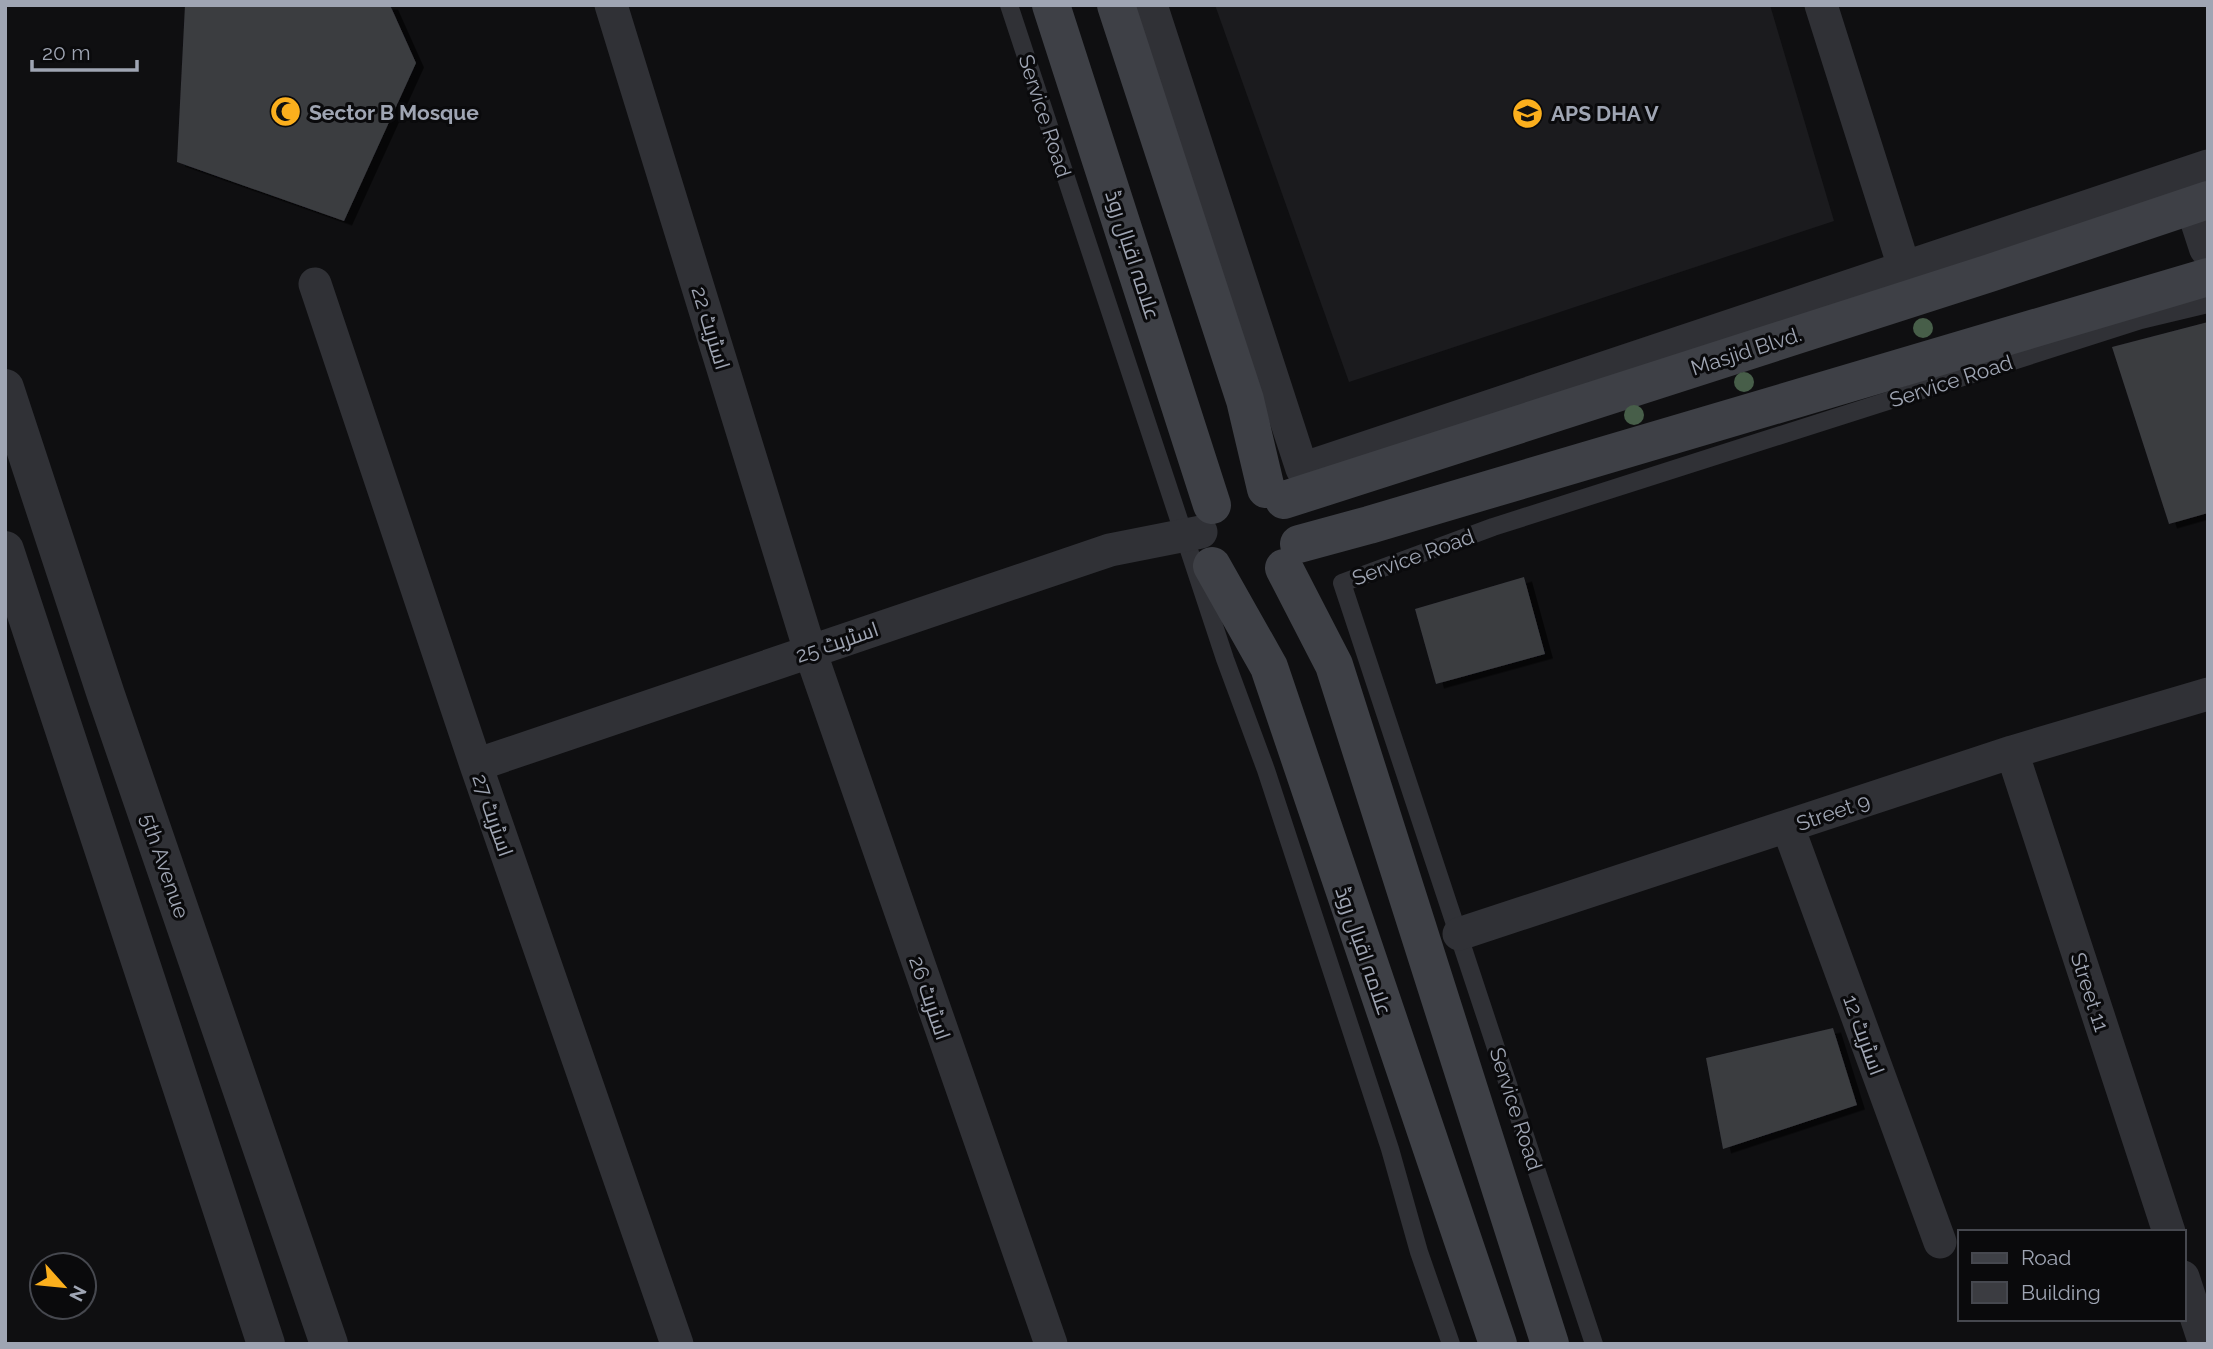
<svg xmlns="http://www.w3.org/2000/svg" width="2213" height="1349" font-family="Raleway,Cairo,sans-serif">
  <style>
    .built { fill: #1b1b1e }
    .building { fill: #3b3c41; filter: url(#shadow) }
    .lines { fill: none; stroke-linecap: round; stroke-linejoin: round }
    .service { stroke: #303136; stroke-width: 18 }
    .minor { stroke: #303136; stroke-width: 33 }
    .tertiary { stroke: #303136; stroke-width: 38 }
    .secondary { stroke: #3e4046; stroke-width: 38 }
    .tree { fill: #475e49 }
    .labels { text-anchor: middle; dominant-baseline: central; stroke-width: 6; stroke-linejoin: round; paint-order: stroke }
    .poi-label { font-size: 21px; font-weight: bold; fill: #9fa5b3; stroke: #0a0a0c; text-anchor: start }
    .street-label { font-size: 21px; fill: #9fa5b3; stroke: #0a0a0c }
  </style>
  <defs>
    <filter id="shadow"><feDropShadow dx="8" dy="4.5" stdDeviation="0" flood-color="#0009"/></filter>
  </defs>
  <rect width="100%" height="100%" fill="#0f0f11"/>
  <path class="built" d="M 1215,5 L 1770,5 L 1834,221 L 1349,382 Z"/>
  <path class="building" d="M 185,5 L 390,5 L 416,63 L 344,221 L 177,162 Z
    M 2208,322 L 2208,513 L 2169,524 L 2112,347 Z
    M 1524,577 L 1545,654 L 1436,684 L 1415,609 Z
    M 1833,1028 L 1857,1105 L 1723,1149 L 1706,1058 Z"/>
  <g class="lines">
    <path class="service" d="M 1009,5 L 1225,659 L 1266,770 L 1390,1149 L 1419,1252 L 1451,1344
      M 1594,1344 L 1342,583 L 1493,527 L 2141,320 L 2208,304"/>
    <path class="minor" d="M 611,5 L 810,651 L 1051,1344
      M 1151,5 L 1302,469 L 2208,166
      M 1821,5 L 1904,267
      M 315,284 L 476,765 L 677,1344
      M 2012,752 L 2169,1232
      M 476,765 L 1110,550 L 1201,532
      M 1788,827 L 1940,1242
      M 1459,934 L 2012,752 L 2208,694
      M 2183,1277 L 2205,1344"/>
    <path class="tertiary" d="M 2194,205 L 2208,248
      M 5,388 L 106,695 L 329,1344
      M 5,550 L 266,1344"/>
    <path class="secondary" d="M 1051,5 L 1212,505
      M 1116,5 L 1245,400 L 1266,489
      M 1284,500 L 1990,273 L 2208,200
      M 1299,544 L 1369,525 L 2208,277
      M 1212,566 L 1269,667 L 1498,1344
      M 1284,568 L 1334,665 L 1550,1344"/>
  </g>
  <g class="tree">
    <circle cx="1923" cy="328" r="10"/>
    <circle cx="1744" cy="382" r="10"/>
    <circle cx="1634" cy="415" r="10"/>
  </g>
  <defs>
    <symbol id="mosque-disc" viewBox="-11 -11 22 22"><circle r="9.5" fill="#fbaf1d" stroke="#0a0a0c"/><path d="M3.5-4.9A6 6 0 1 0 3.5 4.9A5 5 0 1 1 3.5-4.9Z" fill="#111"/></symbol>
    <symbol id="school-disc" viewBox="-11 -11 22 22"><circle r="9.5" fill="#fbaf1d" stroke="#0a0a0c"/><path d="M0-5L7-2L0 1L-7-2ZM-4 1L0 2.5L4 1V4Q0 6-4 4Z" fill="#111"/></symbol>
  </defs>
  <g fill-rule="evenodd">
    <use href="#mosque-disc" x="268" y="94" width="35" height="35"/>
    <use href="#school-disc" x="1510" y="96" width="35" height="35"/>
  </g>
  <g class="labels">
    <g class="poi-label">
      <text x="309" y="112">Sector B Mosque</text>
      <text x="1551" y="113">APS DHA V</text>
    </g>
    <g class="street-label">
      <text transform="translate(1045 116) rotate(72)">Service Road</text>
      <text transform="translate(1133 255) rotate(72)">علامہ اقبال روڈ</text>
      <text transform="translate(711 328) rotate(73)">اسٹریٹ 22</text>
      <text transform="translate(1746 351) rotate(-18)">Masjid Blvd.</text>
      <text transform="translate(1951 381) rotate(-18)">Service Road</text>
      <text transform="translate(1413 557) rotate(-20)">Service Road</text>
      <text transform="translate(837 642) rotate(-19)">اسٹریٹ 25</text>
      <text transform="translate(1833 812) rotate(-19)">Street 9</text>
      <text transform="translate(493 815) rotate(71)">اسٹریٹ 27</text>
      <text transform="translate(165 866) rotate(71)">5th Avenue</text>
      <text transform="translate(1364 951) rotate(71)">علامہ اقبال روڈ</text>
      <text transform="translate(2090 992) rotate(72)">Street 11</text>
      <text transform="translate(930 998) rotate(71)">اسٹریٹ 26</text>
      <text transform="translate(1864 1035) rotate(70)">اسٹریٹ 12</text>
      <text transform="translate(1516 1109) rotate(72)">Service Road</text>
    </g>
  </g>
  <rect width="2213" height="1349" fill="none" stroke="#9fa5b3" stroke-width="14"/>
  <rect x="1958" y="1230" width="228" height="91" fill="#0a0a0c" stroke="#46484f" stroke-width="2"/>
  <rect x="1972" y="1253" width="35" height="10" fill="#3e4046" stroke="#46484f" stroke-width="2"/>
  <text x="2021" y="1265" font-size="21" fill="#9fa5b3">Road</text>
  <rect x="1972" y="1282" width="35" height="21" fill="#3b3c41" stroke="#46484f" stroke-width="2"/>
  <text x="2021" y="1300" font-size="21" fill="#9fa5b3">Building</text>
  <g transform="translate(63 1286) rotate(117)"><circle r="33" fill="#0a0a0c" stroke="#46484f" stroke-width="2"/>
  <path d="M0-5L12 26L0 18L-12 26Z" fill="#fbaf1d"/>
  <text y="-10" font-size="19" font-weight="bold" text-anchor="middle" fill="#9fa5b3">N</text>
  </g>
  <path d="M32 60v10h105v-10" fill="none" stroke="#9fa5b3" stroke-width="3.5"/>
  <text x="42" y="60" font-size="21" fill="#9fa5b3" stroke="#0a0a0c" stroke-width="5" paint-order="stroke">20 m</text>
</svg>
